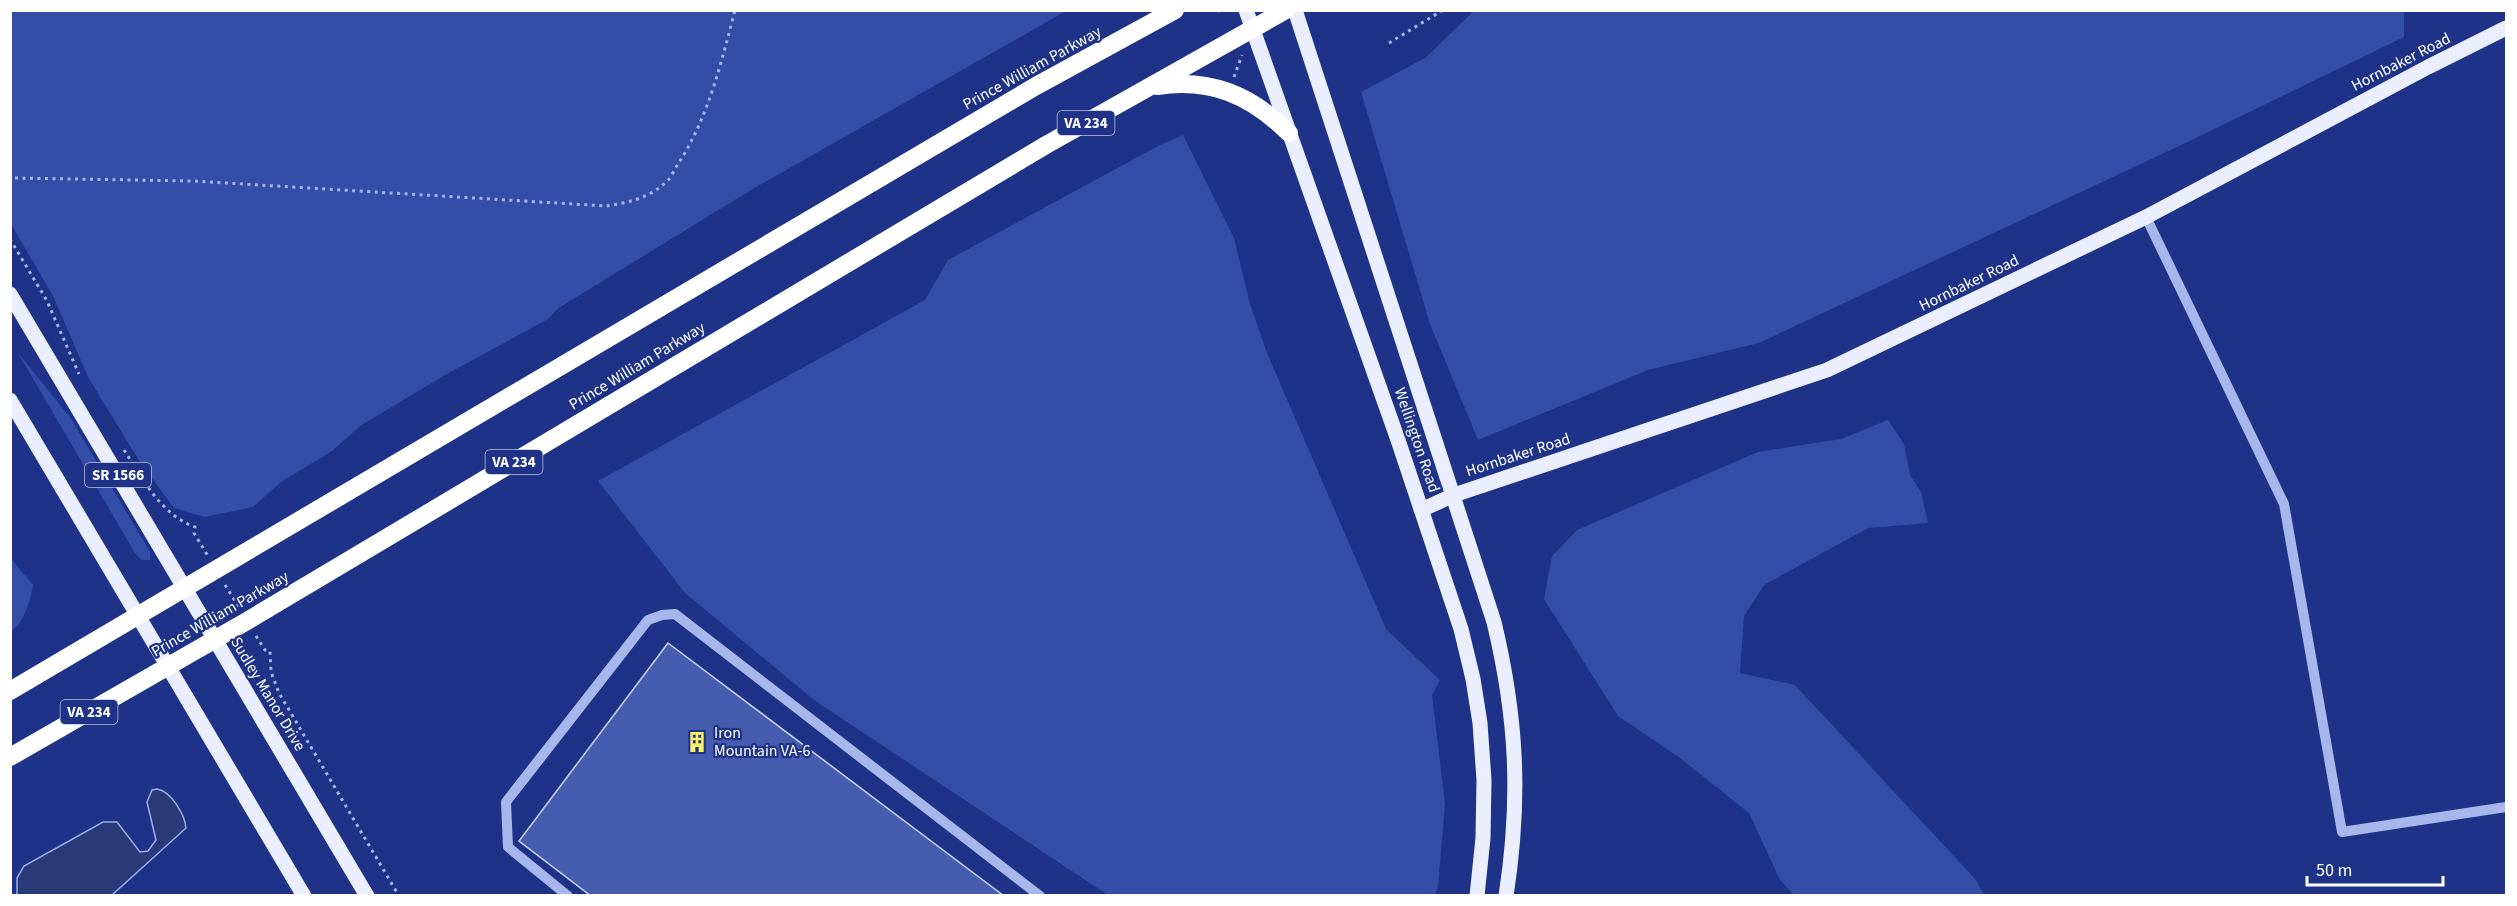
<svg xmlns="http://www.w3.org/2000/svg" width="2517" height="906" font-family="'Source Sans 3',sans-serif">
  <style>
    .green { fill: #344da6 }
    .water { fill: #2a3a79; stroke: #9aadec; stroke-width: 1.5 }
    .building { fill: #465daf; stroke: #cbd5f8; stroke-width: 1.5 }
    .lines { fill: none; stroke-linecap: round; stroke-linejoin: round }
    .path { stroke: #a7b6eb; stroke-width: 3; stroke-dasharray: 3 4.5; stroke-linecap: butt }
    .minor { stroke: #a7b6eb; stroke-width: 10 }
    .major { stroke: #ebeefe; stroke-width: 15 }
    .highway { stroke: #fff; stroke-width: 18 }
    .labels { text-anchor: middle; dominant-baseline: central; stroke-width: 4.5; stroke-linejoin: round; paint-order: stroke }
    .shield { fill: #1e3387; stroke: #bcc2db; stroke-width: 1.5 }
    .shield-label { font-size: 15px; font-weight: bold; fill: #fff }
    .street-label { font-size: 16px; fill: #fff; stroke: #1e3387 }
    .poi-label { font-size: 16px; fill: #fff; stroke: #1e3387; text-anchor: start }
  </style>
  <rect width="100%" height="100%" fill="#1e3387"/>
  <path class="green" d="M 1475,10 L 2404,10 L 2404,37 L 2177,147 L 1759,343 L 1648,370 L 1478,440 L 1430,324 L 1361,92 L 1425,58 Z
    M 10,11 L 11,10 L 1066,11 L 751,190 L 557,309 L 548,319 L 445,375 L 360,426 L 332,451 L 281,482 L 253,507 L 205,517 L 174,508 L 140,462 L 88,377 L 53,296 L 11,224 Z
    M 1183,135 L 1234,238 L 1250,304 L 1267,353 L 1386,629 L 1440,680 L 1432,695 L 1445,804 L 1438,886 L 1435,895 L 1108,895 L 814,700 L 685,593 L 598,481 L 925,300 L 948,260 L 1158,146 Z
    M 18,353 L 70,417 L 150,552 L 150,560 L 142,560 L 135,553 Z
    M 1888,420 L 1904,444 L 1910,475 L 1921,492 L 1928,523 L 1868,528 L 1764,585 L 1744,616 L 1740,673 L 1795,685 L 1976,880 L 1984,895 L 1794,895 L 1780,880 L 1749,813 L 1680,758 L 1618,716 L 1544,599 L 1552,556 L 1577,530 L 1758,452 L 1841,439 Z
    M 10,558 L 33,585 C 30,600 25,623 11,631 Z"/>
  <path class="water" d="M 157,789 C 171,791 185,815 186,828 L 112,895 L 17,895 L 17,878 L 24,866 L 103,822 L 117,822 L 140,852 L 148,851 L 156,840 L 147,802 L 152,790 Z"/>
  <path class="building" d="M 668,643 L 1004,896 L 591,896 L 519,841 Z"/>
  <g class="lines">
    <path class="path" d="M 1219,10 L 1220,12
      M 1389,43 L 1443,10
      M 1234,77 L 1242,55
      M 15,178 L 193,181 L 606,206 C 627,203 649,198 665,183 C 671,179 674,170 678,164 C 708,118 721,64 735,10
      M 10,239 L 47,301 L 79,374
      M 124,450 C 143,479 160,514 195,527 L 194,533 L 208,556
      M 225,585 L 239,607
      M 256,636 L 265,650 L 270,651 L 271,672 L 279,693 L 399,896"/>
    <path class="minor" d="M 2146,217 L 2284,504 L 2342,832 L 2506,807
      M 568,896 L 508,847 L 506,802 L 648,620 L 662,615 L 675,614 L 1040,896"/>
    <path class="major" d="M 1246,10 L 1398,440 L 1461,629 L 1473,679 L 1480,723 L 1484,780 L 1483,838 L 1477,896
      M 1295,10 L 1494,622 C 1517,718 1521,799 1506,896
      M 10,294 L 367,896
      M 10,400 L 304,896
      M 1421,510 L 1454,495 L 1827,370 L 2146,217 L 2428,67 L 2506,28"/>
    <path class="highway" d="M 1157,86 C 1211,78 1251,95 1289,133
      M 10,691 L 1036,86 L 1175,10
      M 10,757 L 247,621 L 1046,145 L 1286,10"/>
  </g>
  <defs>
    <symbol id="building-bare" viewBox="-9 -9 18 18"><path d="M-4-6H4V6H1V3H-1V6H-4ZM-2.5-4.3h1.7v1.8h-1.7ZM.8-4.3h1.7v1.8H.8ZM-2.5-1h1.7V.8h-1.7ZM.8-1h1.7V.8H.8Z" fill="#faf166" stroke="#1e3387" stroke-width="2.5" paint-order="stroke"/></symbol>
  </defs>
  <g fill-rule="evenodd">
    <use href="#building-bare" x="682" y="727" width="30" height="30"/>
  </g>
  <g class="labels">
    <g class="shield">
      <rect x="1057.5" y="111" width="57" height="24" rx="4.5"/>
      <rect x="485.5" y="450" width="57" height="24" rx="4.5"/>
      <rect x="85" y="463" width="66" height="24" rx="4.5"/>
      <rect x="60.5" y="700" width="57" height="24" rx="4.5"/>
    </g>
    <g class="shield-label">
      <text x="1086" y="123">VA 234</text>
      <text x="514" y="462">VA 234</text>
      <text x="118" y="475">SR 1566</text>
      <text x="89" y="712">VA 234</text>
    </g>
    <g class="street-label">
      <text transform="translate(2401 62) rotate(-27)">Hornbaker Road</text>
      <text transform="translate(1032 68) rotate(-29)">Prince William Parkway</text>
      <text transform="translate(1969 283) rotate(-26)">Hornbaker Road</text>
      <text transform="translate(637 366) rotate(-31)">Prince William Parkway</text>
      <text transform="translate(1417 440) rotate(71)">Wellington Road</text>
      <text transform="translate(1518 455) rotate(-18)">Hornbaker Road</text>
      <text transform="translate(220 614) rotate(-30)">Prince William Parkway</text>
      <text transform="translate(268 694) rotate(59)">Sudley Manor Drive</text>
    </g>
    <g class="poi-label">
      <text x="714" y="733">Iron<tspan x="714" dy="18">Mountain VA-6</tspan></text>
    </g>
  </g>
  <rect width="2517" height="906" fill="none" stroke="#ffffff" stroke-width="24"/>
  <path d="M2307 876v9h136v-9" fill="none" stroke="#ffffff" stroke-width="3"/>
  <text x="2316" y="876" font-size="18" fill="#ffffff" stroke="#1e3387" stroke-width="4.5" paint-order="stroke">50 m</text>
</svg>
